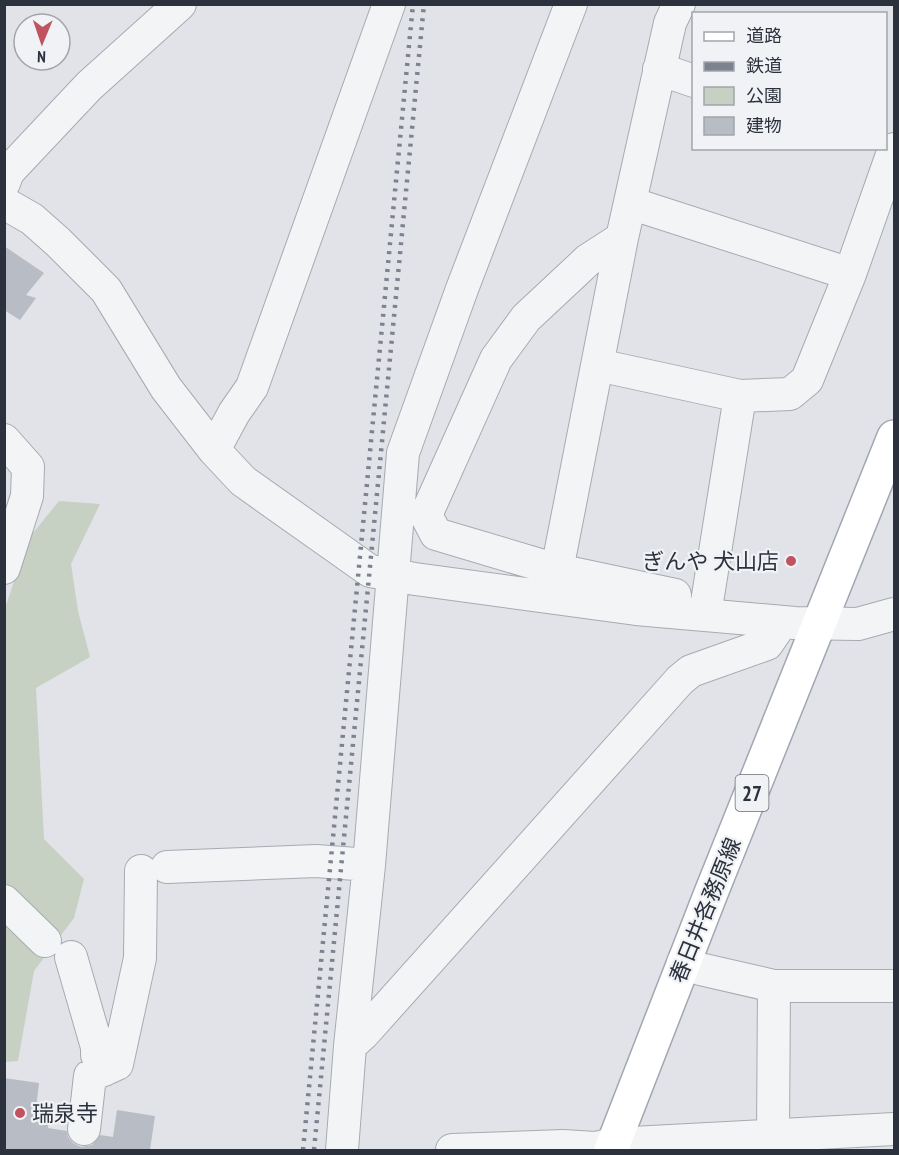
<svg xmlns="http://www.w3.org/2000/svg" width="899" height="1155" font-family="'PT Sans Narrow','Noto Sans JP',sans-serif">
  <style>
    .green { fill: #c6d1c3 }
    .building { fill: #b8bcc4 }
    .lines { fill: none; stroke-linecap: round; stroke-linejoin: round }
    .minor-casing { stroke: #a7aab1; stroke-width: 34 }
    .major-casing { stroke: #a1a7b2; stroke-width: 36 }
    .minor { stroke: #f3f4f6; stroke-width: 32 }
    .major { stroke: #fff; stroke-width: 33 }
    .rail { stroke: #7c8290; stroke-width: 4.5; stroke-dasharray: 3 6; stroke-linecap: butt }
    .poi-dot { fill: #bf535f; stroke: #f0f2f5; stroke-width: 2 }
    .labels { text-anchor: middle; dominant-baseline: central; stroke-width: 4.5; stroke-linejoin: round; paint-order: stroke }
    .shield { fill: #f0f2f5; stroke: #666b74; stroke-width: 1.5 }
    .shield-label { font-size: 21px; font-weight: bold; fill: #2b313d }
    .poi-label { font-size: 22px; fill: #2b313d; stroke: #f0f2f5; text-anchor: end }
    .street-label { font-size: 22px; fill: #2b313d; stroke: #f0f2f5 }
  </style>
  <rect width="100%" height="100%" fill="#e1e3e8"/>
  <path class="green" d="M 59,501 L 100,504 L 71,564 L 78,611 L 90,657 L 36,688 L 44,839 L 84,879 L 74,918 L 34,971 L 18,1061 L 5,1062 L 5,608 L 29,538 Z"/>
  <path class="building" d="M 4,246 L 44,273 L 26,295 L 36,298 L 20,320 L 4,310 Z
    M 4,1078 L 39,1083 L 35,1117 L 49,1120 L 48,1128 L 67,1131 L 68,1137 L 73,1143 L 81,1147 L 92,1145 L 100,1135 L 113,1137 L 117,1110 L 155,1116 L 150,1150 L 4,1150 Z"/>
  <g class="lines">
    <defs>
      <path id="minor" d="M 659,69 L 694,81
        M 4,183 L 8,172 L 89,86 L 180,4
        M 4,203 L 32,219 L 58,242 L 106,290 L 166,388 L 214,450 L 243,481 L 370,571 L 415,579 L 636,609 L 795,623 L 858,624 L 894,614
        M 630,203 L 850,274
        M 622,238 L 588,260 L 526,318 L 496,359 L 426,515 L 436,534 L 557,570 L 675,595
        M 598,365 L 740,396
        M 4,440 L 28,467 L 27,496 L 4,568
        M 214,450 L 234,413 L 252,387 L 389,4
        M 557,570 L 622,238 L 670,23 L 679,4
        M 707,602 L 740,396 L 790,394 L 807,380 L 850,274 L 894,149
        M 167,867 L 316,861 L 369,865
        M 4,901 L 45,941
        M 71,957 L 97,1047 L 97,1055 L 104,1070
        M 683,963 L 700,969 L 774,986 L 894,986
        M 350,1046 L 364,1033 L 680,680 L 691,671 L 767,644 L 782,622
        M 84,1129 L 90,1076 L 117,1064 L 140,958 L 141,871
        M 773,1136 L 774,986
        M 342,1150 L 350,1046 L 369,865 L 403,453 L 462,289 L 571,4
        M 452,1150 L 563,1146 L 595,1148 L 613,1144 L 894,1129"/>
      <path id="major" d="M 611,1150 L 711,893 L 894,437"/>
    </defs>
    <use href="#minor" class="minor-casing"/>
    <use href="#major" class="major-casing"/>
    <use href="#minor" class="minor"/>
    <use href="#major" class="major"/>
    <path class="rail" d="M 303,1150 L 413,4
      M 314,1150 L 424,4"/>
  </g>
  <g class="poi-dot">
    <circle cx="791" cy="561" r="6"/>
    <circle cx="20" cy="1113" r="6"/>
  </g>
  <g class="labels">
    <rect class="shield" x="735.5" y="775" width="33" height="36" rx="4.5"/>
    <g class="shield-label">
      <text x="752" y="793">27</text>
    </g>
    <g class="poi-label">
      <text x="779" y="561">ぎんや 犬山店</text>
      <text x="32" y="1113" text-anchor="start">瑞泉寺</text>
    </g>
    <g class="street-label">
      <text transform="translate(705 910) rotate(-68)">春日井各務原線</text>
    </g>
  </g>
  <rect width="899" height="1155" fill="none" stroke="#2b313d" stroke-width="12"/>
  <rect x="692" y="12" width="195" height="138" fill="#f0f2f5" stroke="#a1a5ab" stroke-width="1.5"/>
  <rect x="704" y="32" width="30" height="9" fill="#ffffff" stroke="#a1a5ab" stroke-width="1.5"/>
  <text x="746" y="42" font-size="18" fill="#2b313d">道路</text>
  <rect x="704" y="62" width="30" height="9" fill="#7c8290" stroke="#a1a5ab" stroke-width="1.5"/>
  <text x="746" y="72" font-size="18" fill="#2b313d">鉄道</text>
  <rect x="704" y="87" width="30" height="18" fill="#c6d1c3" stroke="#a1a5ab" stroke-width="1.5"/>
  <text x="746" y="102" font-size="18" fill="#2b313d">公園</text>
  <rect x="704" y="117" width="30" height="18" fill="#b8bcc4" stroke="#a1a5ab" stroke-width="1.5"/>
  <text x="746" y="132" font-size="18" fill="#2b313d">建物</text>
  <g transform="translate(42 42) rotate(182)"><circle r="28" fill="#f0f2f5" stroke="#a1a5ab" stroke-width="1.5"/>
  <path d="M0-4.5L10 22L0 15L-10 22Z" fill="#bf535f"/>
  <text y="-9" font-size="16" font-weight="bold" text-anchor="middle" fill="#2b313d">N</text>
  </g>
</svg>
